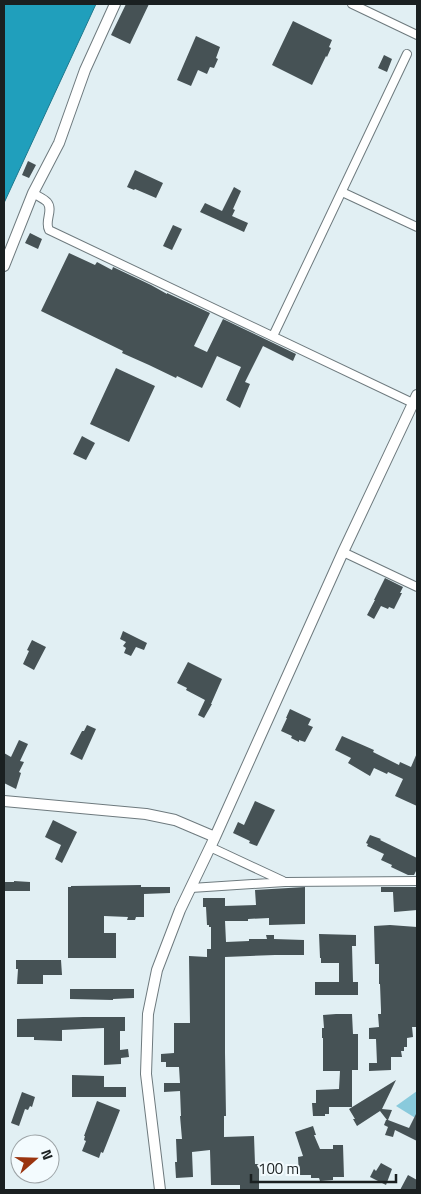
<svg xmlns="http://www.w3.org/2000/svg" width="421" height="1194" font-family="'Titillium Web',sans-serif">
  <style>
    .green { fill: #89cadc }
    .water { fill: #209fbc; stroke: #1e798e }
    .building { fill: #465255 }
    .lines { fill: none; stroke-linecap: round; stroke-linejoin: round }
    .minor-casing { stroke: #6e7a7e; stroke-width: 10 }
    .tertiary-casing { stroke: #6e7a7e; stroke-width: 12 }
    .minor { stroke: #fff; stroke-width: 8 }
    .tertiary { stroke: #fff; stroke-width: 10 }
  </style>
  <rect width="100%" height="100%" fill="#e1eff3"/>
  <path class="green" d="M 417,1091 L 417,1119 L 396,1106 Z"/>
  <path class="water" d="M 4,4 L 96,4 L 4,203 Z"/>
  <path class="building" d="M 126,4 L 149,4 L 130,44 L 111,35 Z
    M 293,21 L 332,40 L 329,47 L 331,48 L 327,57 L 326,56 L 312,85 L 272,65 Z
    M 196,36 L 220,47 L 216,58 L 218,59 L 214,68 L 210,67 L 207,74 L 198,70 L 191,86 L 177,80 Z
    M 384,55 L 392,59 L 387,72 L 378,68 Z
    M 28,161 L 36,165 L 29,178 L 22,175 Z
    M 135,170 L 163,183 L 156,198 L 135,189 L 134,190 L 127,187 Z
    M 234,187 L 241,191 L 233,209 L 235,210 L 232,216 L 248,223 L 244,232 L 200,212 L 205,203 L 222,211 Z
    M 173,225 L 182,229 L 172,250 L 163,246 Z
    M 30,233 L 42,239 L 38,249 L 25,243 Z
    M 69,253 L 95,265 L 97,262 L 112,270 L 113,267 L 151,285 L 167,294 L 167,293 L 210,313 L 194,346 L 207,352 L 223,319 L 296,354 L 293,361 L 263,346 L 245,382 L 250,384 L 240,408 L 226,400 L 241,367 L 217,356 L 202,388 L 177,376 L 176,378 L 149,365 L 122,353 L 123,351 L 41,311 Z
    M 116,368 L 155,386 L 129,442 L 90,424 Z
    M 82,436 L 95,443 L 86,460 L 73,454 Z
    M 385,578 L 403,587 L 400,593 L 402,593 L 394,609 L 389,607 L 388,609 L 381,606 L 374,619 L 367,615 L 375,600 L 374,600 Z
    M 123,631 L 147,643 L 144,650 L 136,647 L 131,656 L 124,653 L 126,648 L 123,646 L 126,642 L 120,639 Z
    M 32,640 L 46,647 L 34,670 L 23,664 L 29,651 L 27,650 Z
    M 188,662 L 222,679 L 211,704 L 212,704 L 204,718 L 198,715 L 205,700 L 186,690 L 187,688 L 177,683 Z
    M 290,709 L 311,719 L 308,725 L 313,727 L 305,742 L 299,740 L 299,742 L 291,738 L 292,736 L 281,731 L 287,718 L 286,718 Z
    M 87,725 L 96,729 L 82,760 L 70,754 L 82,731 L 84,731 Z
    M 342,736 L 374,750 L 373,752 L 399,765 L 400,762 L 411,767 L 417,753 L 417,806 L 395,796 L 403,779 L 388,772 L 387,774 L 374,768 L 370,776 L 348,763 L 351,758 L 335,750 Z
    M 19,740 L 28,744 L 20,761 L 24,762 L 19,772 L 21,773 L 16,789 L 4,783 L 4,753 L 11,757 Z
    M 255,801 L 275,810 L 257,846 L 249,843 L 250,841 L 233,833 L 238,822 L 244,825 Z
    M 53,820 L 77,832 L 62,863 L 55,859 L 61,845 L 45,837 Z
    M 370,835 L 381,839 L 380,840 L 417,858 L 417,869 L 414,875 L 408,875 L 391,867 L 392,865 L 381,860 L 384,854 L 367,846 L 368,844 L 366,843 Z
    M 14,881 L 30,882 L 30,891 L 4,891 L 4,882 L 14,882 Z
    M 141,885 L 141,887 L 170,887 L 170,893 L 144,894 L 144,917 L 136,917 L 135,920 L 127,920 L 128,917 L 104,916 L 104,933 L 116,933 L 116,958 L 68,958 L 68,887 L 71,887 L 71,886 Z
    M 305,887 L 305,924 L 269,925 L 269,918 L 248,919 L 248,921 L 225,921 L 226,942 L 249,941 L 249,939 L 267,939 L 266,935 L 274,935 L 274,939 L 304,940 L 304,955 L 275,955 L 225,957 L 225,1053 L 226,1116 L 224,1116 L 224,1137 L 254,1136 L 255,1164 L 259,1164 L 259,1190 L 240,1190 L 240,1185 L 211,1185 L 210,1150 L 192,1152 L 193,1177 L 176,1178 L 175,1162 L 177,1162 L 176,1139 L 182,1139 L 180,1116 L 181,1116 L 180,1091 L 164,1092 L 164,1083 L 180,1083 L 179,1067 L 166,1067 L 166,1062 L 161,1062 L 161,1054 L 174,1053 L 174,1023 L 190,1023 L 189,956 L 207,957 L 207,949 L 211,949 L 211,927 L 209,927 L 209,925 L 207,925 L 206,907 L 203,907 L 203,898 L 225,898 L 225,906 L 256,905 L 255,890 Z
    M 381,887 L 417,887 L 417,910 L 394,912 L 393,892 L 381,892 Z
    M 390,925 L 417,927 L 417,1027 L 412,1027 L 413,1037 L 407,1038 L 407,1047 L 404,1047 L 404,1051 L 401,1051 L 402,1057 L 391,1057 L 391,1070 L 369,1071 L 369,1063 L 377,1063 L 376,1039 L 369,1039 L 369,1028 L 379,1027 L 378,1014 L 381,1014 L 381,1010 L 380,984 L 379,984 L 379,964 L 375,964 L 374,926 Z
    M 319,934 L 356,935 L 356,946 L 352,946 L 353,982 L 358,982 L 358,995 L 315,995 L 315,982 L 339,982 L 339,963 L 321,963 L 321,958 L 320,958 Z
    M 16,960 L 61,960 L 62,975 L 43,975 L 43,984 L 17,984 L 18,969 L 16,969 Z
    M 70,989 L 134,989 L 134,998 L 113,999 L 113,1000 L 70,999 Z
    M 336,1014 L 352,1014 L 353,1034 L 358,1034 L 358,1070 L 352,1070 L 352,1107 L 329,1107 L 329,1114 L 325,1114 L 325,1116 L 313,1116 L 312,1103 L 316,1103 L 316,1090 L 339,1089 L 340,1071 L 323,1071 L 323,1038 L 322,1038 L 322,1028 L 324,1028 L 323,1015 Z
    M 83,1017 L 125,1017 L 125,1031 L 120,1031 L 120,1050 L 128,1049 L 129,1057 L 121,1058 L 121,1064 L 104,1065 L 104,1028 L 62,1030 L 62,1041 L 34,1040 L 34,1037 L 17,1037 L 17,1019 Z
    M 72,1075 L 104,1076 L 104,1087 L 126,1087 L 126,1097 L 72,1097 Z
    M 396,1080 L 382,1109 L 392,1110 L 388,1120 L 409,1128 L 417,1112 L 417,1141 L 395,1130 L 393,1137 L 385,1135 L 388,1127 L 384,1125 L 386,1120 L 387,1120 L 380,1111 L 357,1126 L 353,1119 L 355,1119 L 349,1109 Z
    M 22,1092 L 35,1097 L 32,1107 L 30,1106 L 28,1110 L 25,1109 L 19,1126 L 11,1123 Z
    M 97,1101 L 120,1110 L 103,1153 L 101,1152 L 99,1158 L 82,1151 L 86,1141 L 84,1140 L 85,1136 L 84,1136 Z
    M 313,1126 L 316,1135 L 314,1135 L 320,1149 L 333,1149 L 333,1145 L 343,1145 L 344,1177 L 333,1177 L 333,1180 L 320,1181 L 319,1178 L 311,1178 L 311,1175 L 299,1175 L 298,1157 L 303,1156 L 295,1132 Z
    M 381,1163 L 392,1169 L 386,1185 L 370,1177 L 374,1169 L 376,1171 Z
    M 408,1175 L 417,1180 L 417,1190 L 400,1190 Z"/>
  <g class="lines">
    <defs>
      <path id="minor" d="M 352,4 L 417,35
        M 342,192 L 417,227
        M 33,193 C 37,196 43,198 47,202 C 54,210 44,221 49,230 L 417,405
        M 273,336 L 407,54
        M 343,552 L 417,587
        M 210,847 L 283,881
        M 191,888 L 285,882 L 417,881"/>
      <path id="tertiary" d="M 4,266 L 33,193 L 59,143 L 85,70 L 115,4
        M 4,801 L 146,814 L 175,820 L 215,837
        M 160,1190 L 146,1074 L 148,1014 L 157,970 L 180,910 L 215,837 L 343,552 L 417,395"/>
    </defs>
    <use href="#minor" class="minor-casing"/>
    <use href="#tertiary" class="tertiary-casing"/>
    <use href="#minor" class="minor"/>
    <use href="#tertiary" class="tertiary"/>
  </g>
  <rect width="421" height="1194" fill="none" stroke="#1a2021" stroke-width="10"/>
  <g transform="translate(35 1159) rotate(70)"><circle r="24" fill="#f3fbfe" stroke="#9ca3a6"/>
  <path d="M0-4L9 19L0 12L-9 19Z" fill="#9a340f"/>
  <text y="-8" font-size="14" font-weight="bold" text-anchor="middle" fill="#1a2021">N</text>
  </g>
  <path d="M251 1174v8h145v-8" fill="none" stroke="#1a2021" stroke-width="2.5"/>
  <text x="258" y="1174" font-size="15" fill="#1a2021" stroke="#f3fbfe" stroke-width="4" paint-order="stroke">100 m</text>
</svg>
